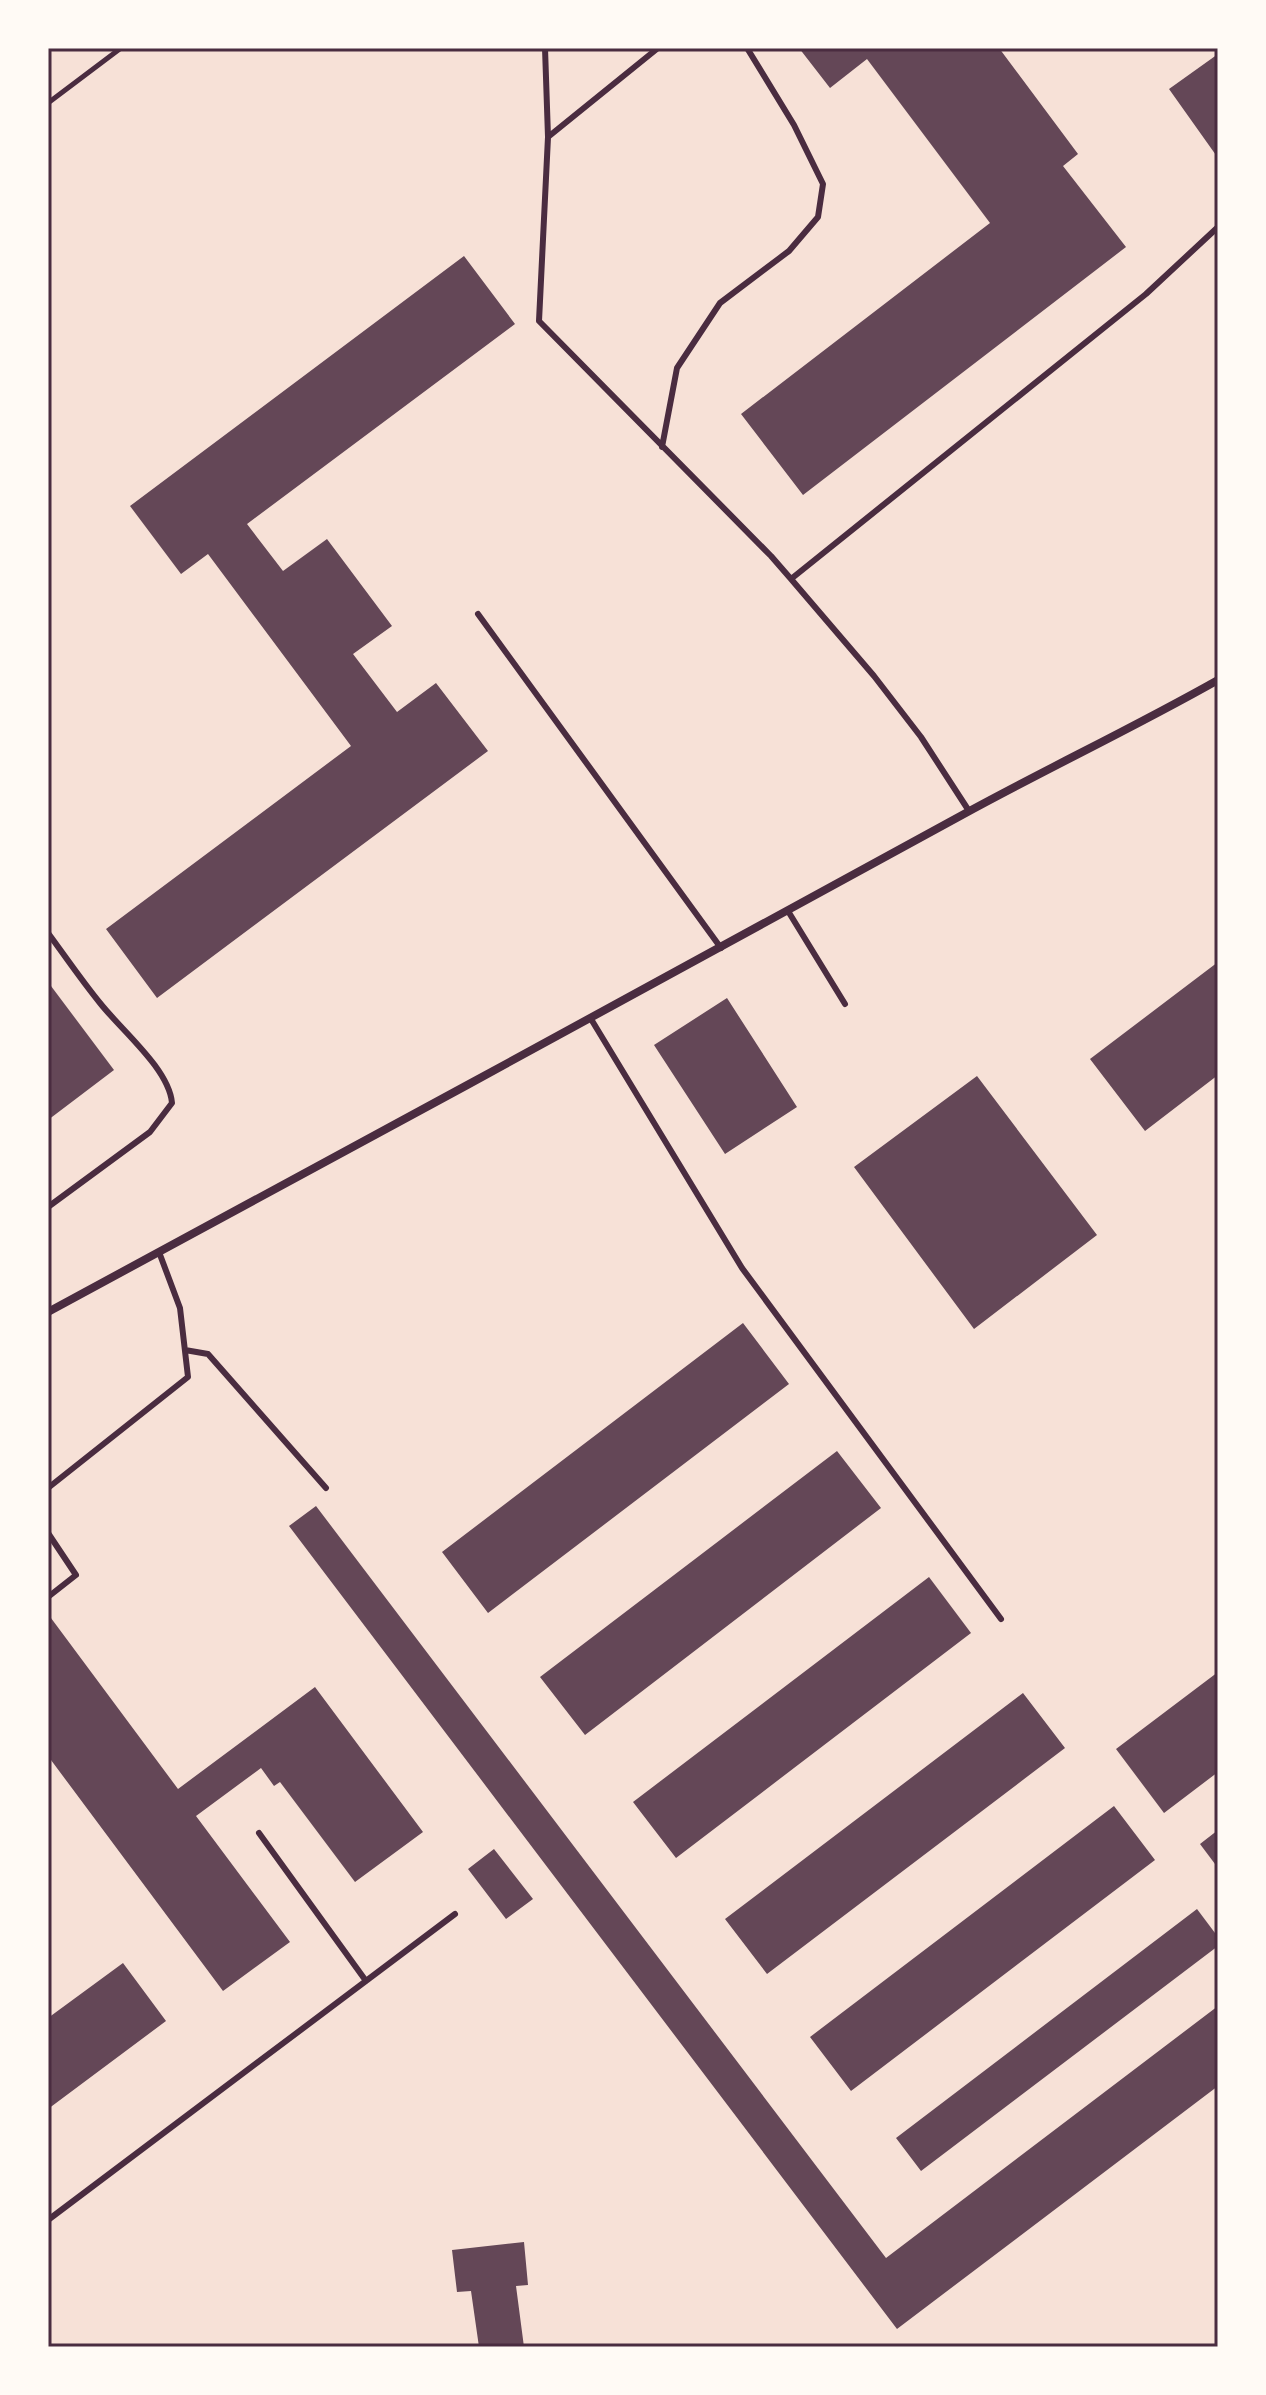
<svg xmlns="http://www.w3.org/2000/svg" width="1266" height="2395" font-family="Rubik,sans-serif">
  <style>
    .building { fill: #644757 }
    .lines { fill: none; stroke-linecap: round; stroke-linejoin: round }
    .path { stroke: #4a2c40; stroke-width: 5 }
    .service { stroke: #4a2c40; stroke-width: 6 }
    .minor { stroke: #4a2c40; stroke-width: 8 }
    .neatline { fill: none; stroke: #4a2c40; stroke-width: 3 }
  </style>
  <rect width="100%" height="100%" fill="#f7e1d7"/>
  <path class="building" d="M 799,48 L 999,48 L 1078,154 L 1063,166 L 1126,247 L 803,495 L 741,414 L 990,223 L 867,59 L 830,88 Z
    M 1218,54 L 1218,158 L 1169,89 Z
    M 464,256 L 515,324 L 247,524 L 283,571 L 327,539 L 392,626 L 353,654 L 397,712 L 436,683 L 488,751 L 157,998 L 106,929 L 351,746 L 208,554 L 181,574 L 130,506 Z
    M 1218,962 L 1218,1075 L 1145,1131 L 1090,1059 Z
    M 48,982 L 114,1070 L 48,1120 Z
    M 727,998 L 797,1107 L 725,1154 L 654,1045 Z
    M 977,1076 L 1097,1235 L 974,1329 L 854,1167 Z
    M 743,1323 L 789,1384 L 488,1613 L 442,1552 Z
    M 837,1451 L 881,1508 L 585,1735 L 540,1677 Z
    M 316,1506 L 886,2258 L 1218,2006 L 1218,2086 L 897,2329 L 289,1526 Z
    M 929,1577 L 971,1633 L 676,1858 L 633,1802 Z
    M 48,1614 L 178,1789 L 315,1687 L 423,1832 L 355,1882 L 280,1782 L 274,1786 L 261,1768 L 196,1816 L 290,1942 L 223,1991 L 48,1756 Z
    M 1218,1672 L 1218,1772 L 1164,1813 L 1116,1749 Z
    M 1023,1693 L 1065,1748 L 767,1974 L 725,1919 Z
    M 1114,1806 L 1155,1860 L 851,2091 L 810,2037 Z
    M 1218,1830 L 1218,1868 L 1200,1844 Z
    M 494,1849 L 533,1899 L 506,1919 L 468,1869 Z
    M 1197,1909 L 1218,1937 L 1218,1946 L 921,2171 L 896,2138 Z
    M 123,1963 L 166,2021 L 48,2109 L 48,2018 Z
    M 524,2242 L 528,2285 L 516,2286 L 524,2347 L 479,2347 L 471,2291 L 457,2292 L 452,2250 Z"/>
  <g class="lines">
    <path class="path" d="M 48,103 L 121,48"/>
    <path class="service" d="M 545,48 L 548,137
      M 658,48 L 548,137 L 539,321 L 771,556 L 791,579
      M 662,447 L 677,368 L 720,303 L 789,251 L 818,217 L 823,184 L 794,125 L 747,48
      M 478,614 L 721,948
      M 969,811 L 921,737 L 874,676 L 791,579 L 1146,294 L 1218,227
      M 788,911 L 845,1004
      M 48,933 C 65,956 82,981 100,1003 C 122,1031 169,1069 172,1103 L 150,1132 L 48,1207
      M 591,1019 L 742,1268 L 1001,1619
      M 185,1350 L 208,1354 L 326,1488
      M 48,1488 L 188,1377 L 180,1308 L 159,1252
      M 48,1533 L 76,1575 L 48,1597
      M 259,1833 L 366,1981
      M 48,2220 L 455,1914"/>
    <path class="minor" d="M 48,1312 C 354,1147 659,981 964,814 C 1048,768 1135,727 1218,680"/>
  </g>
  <rect width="1266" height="2395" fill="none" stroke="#fffaf5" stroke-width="100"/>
  <rect x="50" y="50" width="1166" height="2295" class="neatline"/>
</svg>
